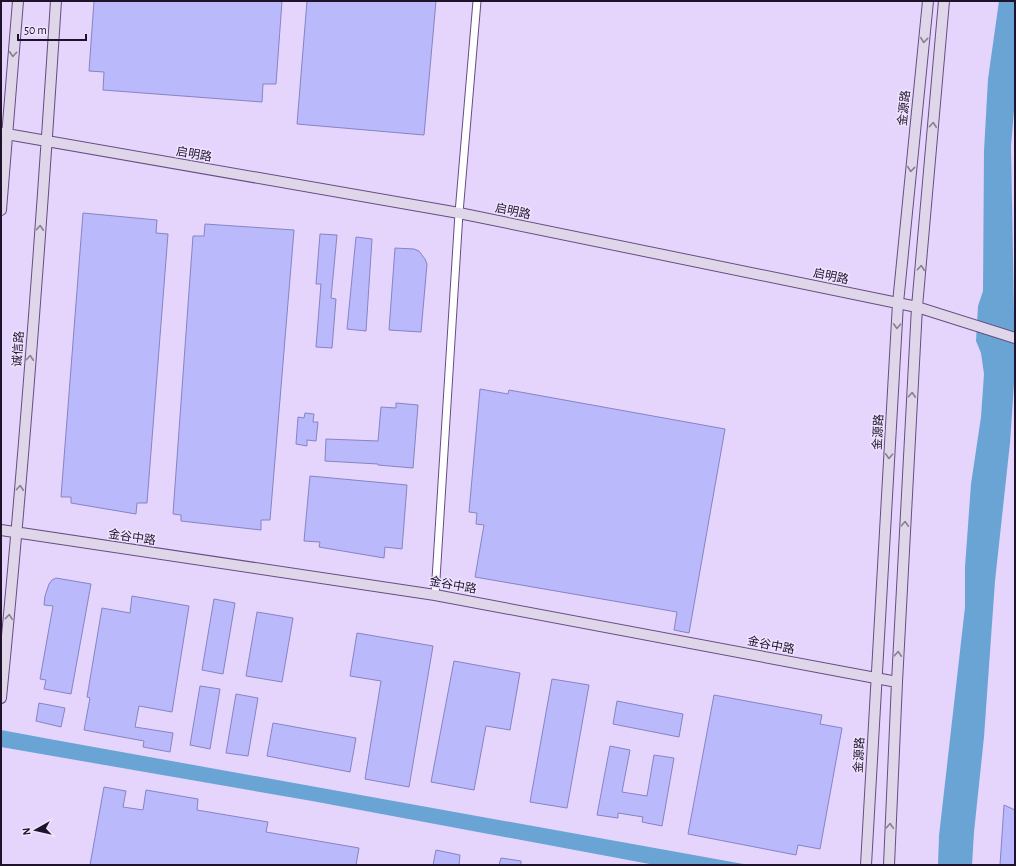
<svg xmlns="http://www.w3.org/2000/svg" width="1016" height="866" font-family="'Alegreya Sans','Noto Sans SC',sans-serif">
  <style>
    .water { fill: #69a4d5 }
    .building { fill: #b9b9fb; stroke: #8684c3 }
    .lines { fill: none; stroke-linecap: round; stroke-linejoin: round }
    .street-casing { stroke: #674c85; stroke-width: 9 }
    .secondary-casing { stroke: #674c85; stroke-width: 12 }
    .street { stroke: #fff; stroke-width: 7 }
    .secondary { stroke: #dfd7e9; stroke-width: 10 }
    .oneway { stroke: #887f93 }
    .labels { text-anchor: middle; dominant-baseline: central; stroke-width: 3; stroke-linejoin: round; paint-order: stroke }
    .street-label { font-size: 12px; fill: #1e132a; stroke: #efe4ff }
  </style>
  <rect width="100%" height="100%" fill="#e5d4fc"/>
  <path class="water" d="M 999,1 L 1015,1 L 1015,98 L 1011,146 L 1015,368 L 1010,443 L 995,581 L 984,737 L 974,832 L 972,865 L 938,865 L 939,836 L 965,607 L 965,567 L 971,484 L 981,417 L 984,374 L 981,353 L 976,341 L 978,306 L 983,291 L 984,151 L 988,79 Z
    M 1,730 L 55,740 L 749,865 L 655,865 L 312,801 L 1,747 Z"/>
  <path class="building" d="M 94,1 L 282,1 L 276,84 L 263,84 L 262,102 L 103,90 L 104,72 L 89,71 Z
    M 307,1 L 436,1 L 424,135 L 297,124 Z
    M 83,213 L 157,220 L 156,233 L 168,234 L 147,503 L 137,503 L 136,514 L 71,503 L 71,497 L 61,497 Z
    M 205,224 L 294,230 L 270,520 L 261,520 L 261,530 L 181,521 L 181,515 L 173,514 L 193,236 L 204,236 Z
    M 320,234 L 337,235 L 331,298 L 336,299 L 332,348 L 316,347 L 321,284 L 316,284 Z
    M 356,237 L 372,239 L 366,331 L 347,329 Z
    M 395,248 L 414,249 L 419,251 L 425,259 L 427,264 L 421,332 L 389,330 Z
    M 480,389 L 508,394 L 509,390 L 725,429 L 689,633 L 674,630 L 677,612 L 475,577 L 484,525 L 476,524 L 477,513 L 469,512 Z
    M 396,403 L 418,405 L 413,468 L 378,465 L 378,464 L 325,461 L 326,439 L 378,441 L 381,407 L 396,408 Z
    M 305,413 L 314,414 L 313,422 L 318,422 L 316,441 L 307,440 L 307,446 L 296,444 L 298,417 L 304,418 Z
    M 310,476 L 407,485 L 402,549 L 385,547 L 384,558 L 319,547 L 320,542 L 304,541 Z
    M 56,578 L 91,584 L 71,694 L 44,689 L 46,680 L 40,679 L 53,606 L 44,605 L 45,596 L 49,584 L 52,580 Z
    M 132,596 L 189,606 L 172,712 L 139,706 L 135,727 L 173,733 L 170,752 L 143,747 L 144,741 L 84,730 L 90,698 L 87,697 L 102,608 L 130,613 Z
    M 214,599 L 235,603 L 223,674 L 202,670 Z
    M 257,612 L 293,618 L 282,682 L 246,676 Z
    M 357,633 L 433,646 L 409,787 L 365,779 L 381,681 L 350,676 Z
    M 454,661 L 520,673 L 510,730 L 486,726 L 474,790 L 431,782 Z
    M 552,679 L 589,685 L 567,808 L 530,802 Z
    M 200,686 L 220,689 L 210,749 L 190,745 Z
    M 236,694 L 258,698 L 248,756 L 226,753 Z
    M 714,695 L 822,715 L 820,724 L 842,728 L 820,849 L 798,845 L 796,855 L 688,834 Z
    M 617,701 L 683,714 L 679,737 L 613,724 Z
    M 39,703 L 65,708 L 61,727 L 36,721 Z
    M 273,723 L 356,738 L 350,772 L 267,756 Z
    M 610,746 L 630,750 L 622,792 L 647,796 L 654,755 L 674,758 L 662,826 L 642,822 L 643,817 L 618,813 L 618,818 L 597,815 Z
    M 104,787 L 126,791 L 123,807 L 143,810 L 146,790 L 198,799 L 197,810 L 268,822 L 266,832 L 359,848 L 356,865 L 90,865 Z
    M 1004,805 L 1015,810 L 1015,865 L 1000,865 Z
    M 436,850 L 460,855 L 459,865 L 433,865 Z
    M 501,858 L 521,861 L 521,865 L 499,865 Z"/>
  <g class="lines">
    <defs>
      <path id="street" d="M 435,595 L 459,213 L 477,1"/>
      <path id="secondary" d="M 1,133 L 459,213 L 917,307 L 1015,338
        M 1,210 L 18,1
        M 1,530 L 435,595 L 897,682
        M 1,698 C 24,466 41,234 56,1
        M 866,865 L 898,303 L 928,1
        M 889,865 L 897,682 L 917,307 L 944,1"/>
    </defs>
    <use href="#street" class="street-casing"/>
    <use href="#secondary" class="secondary-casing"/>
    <use href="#street" class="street"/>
    <use href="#secondary" class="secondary"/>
  </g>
  <defs><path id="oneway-chevron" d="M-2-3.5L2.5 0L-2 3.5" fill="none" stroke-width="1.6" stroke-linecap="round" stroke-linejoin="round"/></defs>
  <g class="oneway">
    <use href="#oneway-chevron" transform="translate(924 40) rotate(96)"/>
    <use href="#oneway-chevron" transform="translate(13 54) rotate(95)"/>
    <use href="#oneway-chevron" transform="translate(933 125) rotate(-85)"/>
    <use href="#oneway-chevron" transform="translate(911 169) rotate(96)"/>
    <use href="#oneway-chevron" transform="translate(40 228) rotate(-86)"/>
    <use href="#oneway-chevron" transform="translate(921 268) rotate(-85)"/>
    <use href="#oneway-chevron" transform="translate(897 326) rotate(93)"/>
    <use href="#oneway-chevron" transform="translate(30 358) rotate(-86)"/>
    <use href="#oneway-chevron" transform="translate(912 395) rotate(-87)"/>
    <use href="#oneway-chevron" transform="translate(889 456) rotate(93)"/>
    <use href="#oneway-chevron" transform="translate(20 488) rotate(-86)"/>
    <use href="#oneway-chevron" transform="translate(905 524) rotate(-87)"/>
    <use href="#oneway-chevron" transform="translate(9 617) rotate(-84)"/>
    <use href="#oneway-chevron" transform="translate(898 654) rotate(-87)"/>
    <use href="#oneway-chevron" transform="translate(890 826) rotate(-87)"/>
  </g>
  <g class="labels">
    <g class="street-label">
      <text transform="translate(904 108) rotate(-84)">金源路</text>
      <text transform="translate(194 154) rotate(10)">启明路</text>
      <text transform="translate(513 211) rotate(12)">启明路</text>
      <text transform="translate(831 276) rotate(12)">启明路</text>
      <text transform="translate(18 349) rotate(-86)">诚信路</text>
      <text transform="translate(878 432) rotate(-87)">金源路</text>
      <text transform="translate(132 537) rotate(8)">金谷中路</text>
      <text transform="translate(453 585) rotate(10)">金谷中路</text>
      <text transform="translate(771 645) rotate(11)">金谷中路</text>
      <text transform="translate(859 755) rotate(-87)">金源路</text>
    </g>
  </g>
  <rect width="1016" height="866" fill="none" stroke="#1e132a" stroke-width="4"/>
  <g transform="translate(36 830) rotate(262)" stroke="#efe4ff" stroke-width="3" paint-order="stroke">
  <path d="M0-3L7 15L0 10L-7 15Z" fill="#1e132a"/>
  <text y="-6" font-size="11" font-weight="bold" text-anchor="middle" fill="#1e132a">N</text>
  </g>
  <path d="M18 34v6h68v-6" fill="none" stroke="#1e132a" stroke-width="2"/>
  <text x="24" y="34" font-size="12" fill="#1e132a" stroke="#efe4ff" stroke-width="3" paint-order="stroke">50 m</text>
</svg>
